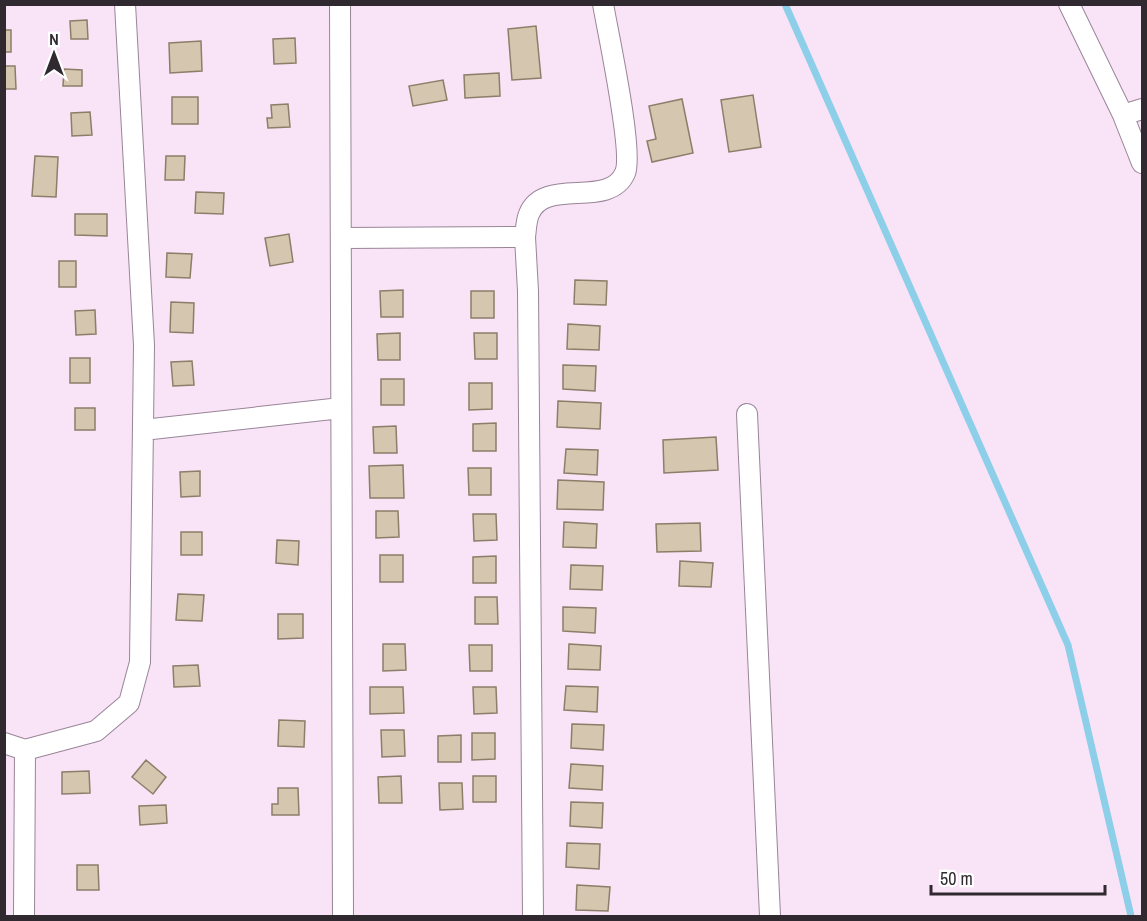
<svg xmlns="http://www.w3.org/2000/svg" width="1147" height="921" font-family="'Archivo Narrow',sans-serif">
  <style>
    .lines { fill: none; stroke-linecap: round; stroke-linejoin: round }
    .stream { stroke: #8dcfe8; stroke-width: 7 }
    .building { fill: #d5c6af; stroke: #8c7e69; stroke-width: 1.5 }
    .minor-casing { stroke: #998598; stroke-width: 22 }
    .minor { stroke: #fff; stroke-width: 20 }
  </style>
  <rect width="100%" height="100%" fill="#f8e3f7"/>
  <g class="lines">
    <path class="stream" d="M 785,4 L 1068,645 L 1131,916"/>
  </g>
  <path class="building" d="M 87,20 L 88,39 L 71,39 L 70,21 Z
    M 536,26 L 541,78 L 512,80 L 508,29 Z
    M 4,30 L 11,30 L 11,52 L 4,52 Z
    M 295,38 L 296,63 L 274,64 L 273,39 Z
    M 201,41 L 202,71 L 170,73 L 169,43 Z
    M 4,66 L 15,66 L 16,89 L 4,89 Z
    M 64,69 L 82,70 L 82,86 L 63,86 Z
    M 499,73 L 500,96 L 465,98 L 464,75 Z
    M 443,80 L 447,100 L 413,106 L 409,86 Z
    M 753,95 L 761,147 L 729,152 L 721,100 Z
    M 172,97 L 198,97 L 198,124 L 172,124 Z
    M 682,99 L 693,153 L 652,162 L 647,141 L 656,139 L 649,106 Z
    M 288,104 L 290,127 L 268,128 L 267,118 L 272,118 L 271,105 Z
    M 90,112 L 92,135 L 72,136 L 71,113 Z
    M 35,156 L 58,157 L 56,197 L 32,196 Z
    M 166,156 L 185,156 L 184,180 L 165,180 Z
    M 196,192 L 224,193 L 223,214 L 195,213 Z
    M 75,214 L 107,214 L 107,236 L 75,235 Z
    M 289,234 L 293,262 L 270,266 L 265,238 Z
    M 167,253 L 192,254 L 190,278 L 166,277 Z
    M 59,261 L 76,261 L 76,287 L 59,287 Z
    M 575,280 L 607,281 L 606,305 L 574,304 Z
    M 403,290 L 403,317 L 381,317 L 380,291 Z
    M 471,291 L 494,291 L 494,318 L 471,318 Z
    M 171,302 L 194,303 L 193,333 L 170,332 Z
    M 95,310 L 96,334 L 76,335 L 75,311 Z
    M 568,324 L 600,326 L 599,350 L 567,349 Z
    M 400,333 L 400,360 L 378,360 L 377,334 Z
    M 474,333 L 497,333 L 497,359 L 475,359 Z
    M 70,358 L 90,358 L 90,383 L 70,383 Z
    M 192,361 L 194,385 L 173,386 L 171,362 Z
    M 563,365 L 596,366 L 595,391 L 563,389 Z
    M 381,379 L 404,379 L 404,405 L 381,405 Z
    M 469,383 L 492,383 L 492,409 L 469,410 Z
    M 558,401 L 601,403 L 600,429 L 557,427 Z
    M 75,408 L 95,408 L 95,430 L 75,430 Z
    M 496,423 L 496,451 L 473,451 L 473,424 Z
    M 396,426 L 397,453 L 374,453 L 373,427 Z
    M 716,437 L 718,470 L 664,473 L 663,440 Z
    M 566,449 L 598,450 L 597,475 L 564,473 Z
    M 403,465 L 404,498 L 370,498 L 369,466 Z
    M 468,468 L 491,468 L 491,495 L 469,495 Z
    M 200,471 L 200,496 L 181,497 L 180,472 Z
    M 558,480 L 604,482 L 603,510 L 557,509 Z
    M 376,511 L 398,511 L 399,537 L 376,538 Z
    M 473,514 L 496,514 L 497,540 L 474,541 Z
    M 564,522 L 597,524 L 596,548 L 563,547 Z
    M 700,523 L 701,551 L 657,552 L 656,524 Z
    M 181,532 L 202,532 L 202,555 L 181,555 Z
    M 277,540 L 299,541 L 298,565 L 276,563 Z
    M 380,555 L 403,555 L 403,582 L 380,582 Z
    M 496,556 L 496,583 L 473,583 L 473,557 Z
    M 680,561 L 713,563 L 711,587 L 679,586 Z
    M 571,565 L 603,566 L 602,590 L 570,589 Z
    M 178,594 L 204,595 L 202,621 L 176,620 Z
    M 475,597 L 497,597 L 498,624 L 475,624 Z
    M 563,607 L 596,608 L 595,633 L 563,631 Z
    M 278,614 L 303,614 L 303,638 L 278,639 Z
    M 383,644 L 405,644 L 406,670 L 383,671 Z
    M 569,644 L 601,646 L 600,670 L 568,669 Z
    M 469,645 L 492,645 L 492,671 L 470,671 Z
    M 198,665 L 200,686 L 174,687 L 173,666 Z
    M 566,686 L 598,687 L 597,712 L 564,710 Z
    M 370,687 L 403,687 L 404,713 L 370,714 Z
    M 473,687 L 496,687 L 497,713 L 474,714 Z
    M 279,720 L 305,721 L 304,747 L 278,746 Z
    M 572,724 L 604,725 L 603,750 L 571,748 Z
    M 381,730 L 404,730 L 405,756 L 382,757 Z
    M 472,733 L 495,733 L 495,759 L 472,760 Z
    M 461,735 L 461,762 L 438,762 L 438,736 Z
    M 146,760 L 166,777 L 153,794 L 132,777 Z
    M 571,764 L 603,766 L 602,790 L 569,788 Z
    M 89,771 L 90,793 L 62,794 L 62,772 Z
    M 401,776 L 402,803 L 379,803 L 378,777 Z
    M 473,776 L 496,776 L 496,802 L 473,802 Z
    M 439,783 L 462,783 L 463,809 L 440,810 Z
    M 278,788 L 298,788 L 299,815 L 272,815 L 272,804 L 278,804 Z
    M 571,802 L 603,803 L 602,828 L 570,826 Z
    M 166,805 L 167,823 L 140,825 L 139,806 Z
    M 567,843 L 600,844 L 599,869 L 566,867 Z
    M 77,865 L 98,865 L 99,890 L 77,890 Z
    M 577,885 L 610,887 L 608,911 L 576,910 Z"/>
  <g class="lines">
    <defs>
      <path id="minor" d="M 340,4 L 343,916
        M 1069,4 L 1123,115 L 1142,163
        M 1123,115 L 1142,109
        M 525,237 C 526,230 526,221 529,214 C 544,176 609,210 625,173 C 634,153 608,33 603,4
        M 343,238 L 525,237 L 528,291 L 533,916
        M 747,414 L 770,916
        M 143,430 L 341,408
        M 4,743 L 25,750
        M 24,916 L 25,750 L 96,731 L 129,703 L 140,662 L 144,345 L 125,4"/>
    </defs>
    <use href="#minor" class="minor-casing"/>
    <use href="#minor" class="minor"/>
  </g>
  <rect width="1147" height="921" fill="none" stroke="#302930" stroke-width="12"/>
  <g transform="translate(54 54)" stroke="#ffffff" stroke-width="4.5" paint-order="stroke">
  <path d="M0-4.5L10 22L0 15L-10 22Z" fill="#302930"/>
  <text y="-9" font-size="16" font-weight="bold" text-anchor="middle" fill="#302930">N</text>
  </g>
  <path d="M931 885v9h174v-9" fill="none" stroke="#302930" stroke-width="3"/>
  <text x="940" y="885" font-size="18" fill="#302930" stroke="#ffffff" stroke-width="4.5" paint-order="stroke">50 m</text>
</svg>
